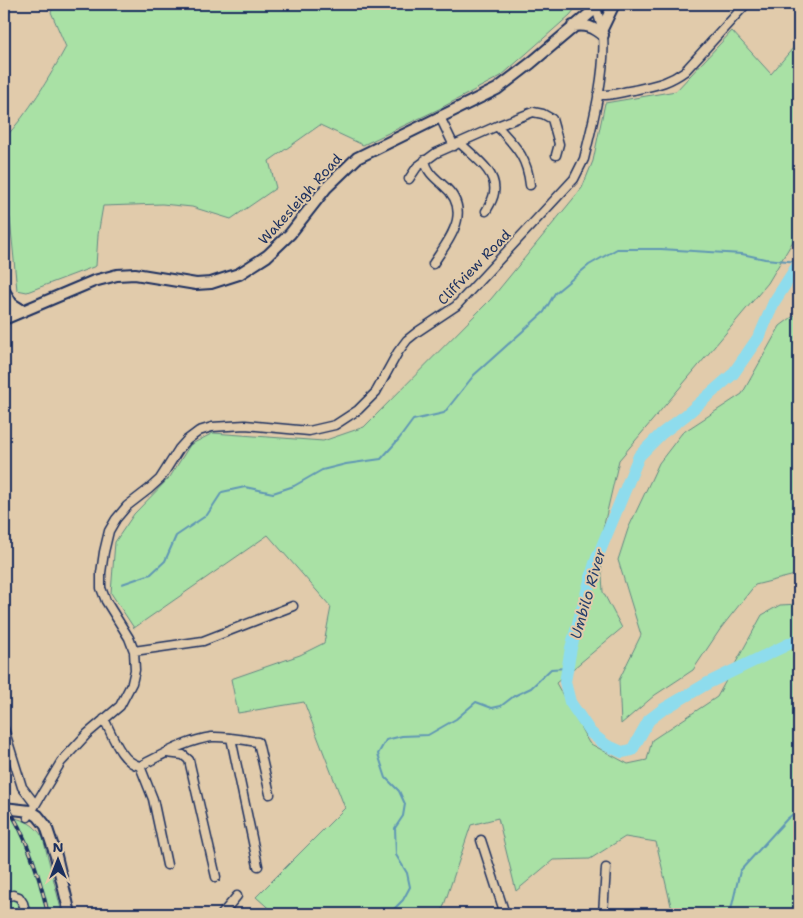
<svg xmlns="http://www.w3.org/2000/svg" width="803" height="918" font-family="'Shantell Sans',sans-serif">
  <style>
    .green { fill: #a9e1a5; stroke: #628882 }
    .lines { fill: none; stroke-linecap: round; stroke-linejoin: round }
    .stream { stroke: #6097b4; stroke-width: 2 }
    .river { stroke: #8edced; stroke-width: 12 }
    .minor-casing { stroke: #1b2f5e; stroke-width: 11 }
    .major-casing { stroke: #1b2f5e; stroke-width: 14 }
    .minor { stroke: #e1cbab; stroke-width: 8 }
    .major { stroke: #e1cbab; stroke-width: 10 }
    .rail-casing { stroke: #1b2f5e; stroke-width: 4 }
    .rail { stroke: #e1cbab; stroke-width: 2; stroke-dasharray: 5.5; stroke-linecap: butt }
    .labels { text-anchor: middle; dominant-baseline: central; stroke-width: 4; stroke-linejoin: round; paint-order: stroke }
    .street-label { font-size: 14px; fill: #1b2f5e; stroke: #e1cbab }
    .water-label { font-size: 15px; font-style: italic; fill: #26406c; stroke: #e1cbab }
  </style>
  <rect width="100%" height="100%" fill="#e1cbab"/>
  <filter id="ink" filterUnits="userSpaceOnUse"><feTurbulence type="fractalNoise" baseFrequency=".02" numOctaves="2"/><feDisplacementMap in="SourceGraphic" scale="10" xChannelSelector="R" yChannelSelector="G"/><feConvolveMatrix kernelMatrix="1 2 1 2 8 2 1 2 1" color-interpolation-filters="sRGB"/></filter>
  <g filter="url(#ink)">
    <path class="green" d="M 56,4 L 579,4 L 570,15 L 501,76 L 439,109 L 363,145 L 320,125 L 269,161 L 276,188 L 231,219 L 192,207 L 162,204 L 103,206 L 98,235 L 96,266 L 27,292 L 17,290 L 10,219 L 4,197 L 4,139 C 29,112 48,80 66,47 L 51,12 Z
      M 732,31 L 771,74 L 799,41 L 799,231 L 768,283 L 619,460 L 600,542 L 603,592 L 622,628 L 556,683 L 589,743 L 628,764 L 647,760 L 652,740 L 717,697 L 762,615 L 780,605 L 799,604 L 799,914 L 673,914 L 656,842 L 625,837 L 590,859 L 553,860 L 516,891 L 498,818 L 471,825 L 441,914 L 275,914 L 256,897 L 345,808 L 304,702 L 238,713 L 231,679 L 300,655 L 324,643 L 331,607 L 268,535 L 134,628 L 111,593 L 115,542 L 134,514 L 170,477 L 190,445 L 213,433 L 323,441 L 364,427 L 491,299 L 582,188 L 593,161 L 605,103 L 676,91 Z
      M 799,312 L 799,574 L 755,585 L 721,628 L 693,670 L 655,695 L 621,724 L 619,680 L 641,635 L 618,560 L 628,529 L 659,463 L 682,433 L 742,394 L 780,326 Z
      M 4,815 C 22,820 33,821 43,838 L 61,909 L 42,912 L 42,914 L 4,914 Z"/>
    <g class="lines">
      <path class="stream" d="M 122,584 L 151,574 L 165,561 L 176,536 L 207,515 L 222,492 L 245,487 L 273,493 L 294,486 L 322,470 L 346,464 L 381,459 L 399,439 L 413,420 L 444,413 L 474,375 L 544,312 L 555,293 L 589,265 L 617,249 L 661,249 L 742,254 L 765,259 L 799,262
        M 389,914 L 403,900 L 410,887 L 407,873 L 396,855 L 395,828 L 403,816 L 405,804 L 399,791 L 386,778 L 378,754 L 386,740 L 402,736 L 428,735 L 456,719 L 476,702 L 492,708 L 501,706 L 514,696 L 531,688 L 551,669 L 567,668
        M 730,914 L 740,871 L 787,819 L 799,809"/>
      <path class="river" d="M 799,263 L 774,302 L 760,335 L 733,374 L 686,415 L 661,434 L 639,456 L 595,563 L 571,648 L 565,682 L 570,702 L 591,733 L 606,745 L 622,752 L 632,750 L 649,720 L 662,710 L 708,683 L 799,639"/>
      <defs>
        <path id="minor" d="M 598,95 C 611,96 621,92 634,90 C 655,85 667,84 685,71 L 746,4
          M 440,117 L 454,146
          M 497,126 C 515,146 527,156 530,185
          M 460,143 C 473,156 498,172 494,193 C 493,200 489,206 486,211
          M 425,160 C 427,172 434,177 443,185 C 474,211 449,239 433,264
          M 409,179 L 417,167 L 436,153 L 497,126 L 533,112 L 543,114 L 552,119 L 559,144 L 556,155
          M 4,298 L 10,316
          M 134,651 L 203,641 L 293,606
          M 104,719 C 112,734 121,763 140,766 C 162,755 187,740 212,737 C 227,736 243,740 258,742 L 270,794
          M 4,729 L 22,787 L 35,804
          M 231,738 L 258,866
          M 167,753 L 183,755 L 189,760 L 216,877
          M 140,766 L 153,799 L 167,865
          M 28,817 L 61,762 L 87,734 L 120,706 L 132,683 L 135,670 L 134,651 L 129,638 L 106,601 L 101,588 L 101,573 L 104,552 L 109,531 L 116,519 L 127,506 L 149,489 L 160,479 L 179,449 L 187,440 L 199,431 L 212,427 L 245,425 L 309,431 L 335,425 L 358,410 L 376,392 L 398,352 L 407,340 L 417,332 L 456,306 L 574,179 L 584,159 C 593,122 606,73 603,35 C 602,25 598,15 595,5
          M 481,840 L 505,914
          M 4,897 L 13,895 L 19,897 L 23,903 L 26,914
          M 222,914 L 237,896
          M 603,914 L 606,868"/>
        <path id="major" d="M 573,26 C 586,24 593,27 603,35
          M 602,29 L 614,4
          M 4,291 L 12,304 L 23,311
          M 4,319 L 94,281 L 117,275 L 135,274 L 196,284 L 211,283 L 239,274 L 267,256 L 290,234 L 326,188 L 357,158 L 497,89 L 531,63 L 601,4
          M 4,808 L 30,811 L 38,816 L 46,826 L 56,856 L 70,914"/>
      </defs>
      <use href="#minor" class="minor-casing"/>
      <use href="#major" class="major-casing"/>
      <use href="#minor" class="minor"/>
      <use href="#major" class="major"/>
      <defs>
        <path id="rail" d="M 4,801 C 27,836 39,874 48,914"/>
      </defs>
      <use href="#rail" class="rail-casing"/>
      <use href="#rail" class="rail"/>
    </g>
  </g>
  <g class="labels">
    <g class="street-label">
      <text transform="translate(300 199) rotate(-48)">Wakesleigh Road</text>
      <text transform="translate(474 267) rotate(-46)">Cliffview Road</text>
    </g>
    <g class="water-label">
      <text transform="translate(588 594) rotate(-74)">Umbilo River</text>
    </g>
  </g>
  <rect width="803" height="918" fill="none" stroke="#e1cbab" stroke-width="20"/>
  <rect x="10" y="10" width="783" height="898" fill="none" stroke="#1b2f5e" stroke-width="2" filter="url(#ink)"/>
  <g transform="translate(58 860)" stroke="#e1cbab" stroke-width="4" paint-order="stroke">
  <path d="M0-4L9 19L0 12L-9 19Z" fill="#1b2f5e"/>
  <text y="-8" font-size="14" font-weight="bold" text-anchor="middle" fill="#1b2f5e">N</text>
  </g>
</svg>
